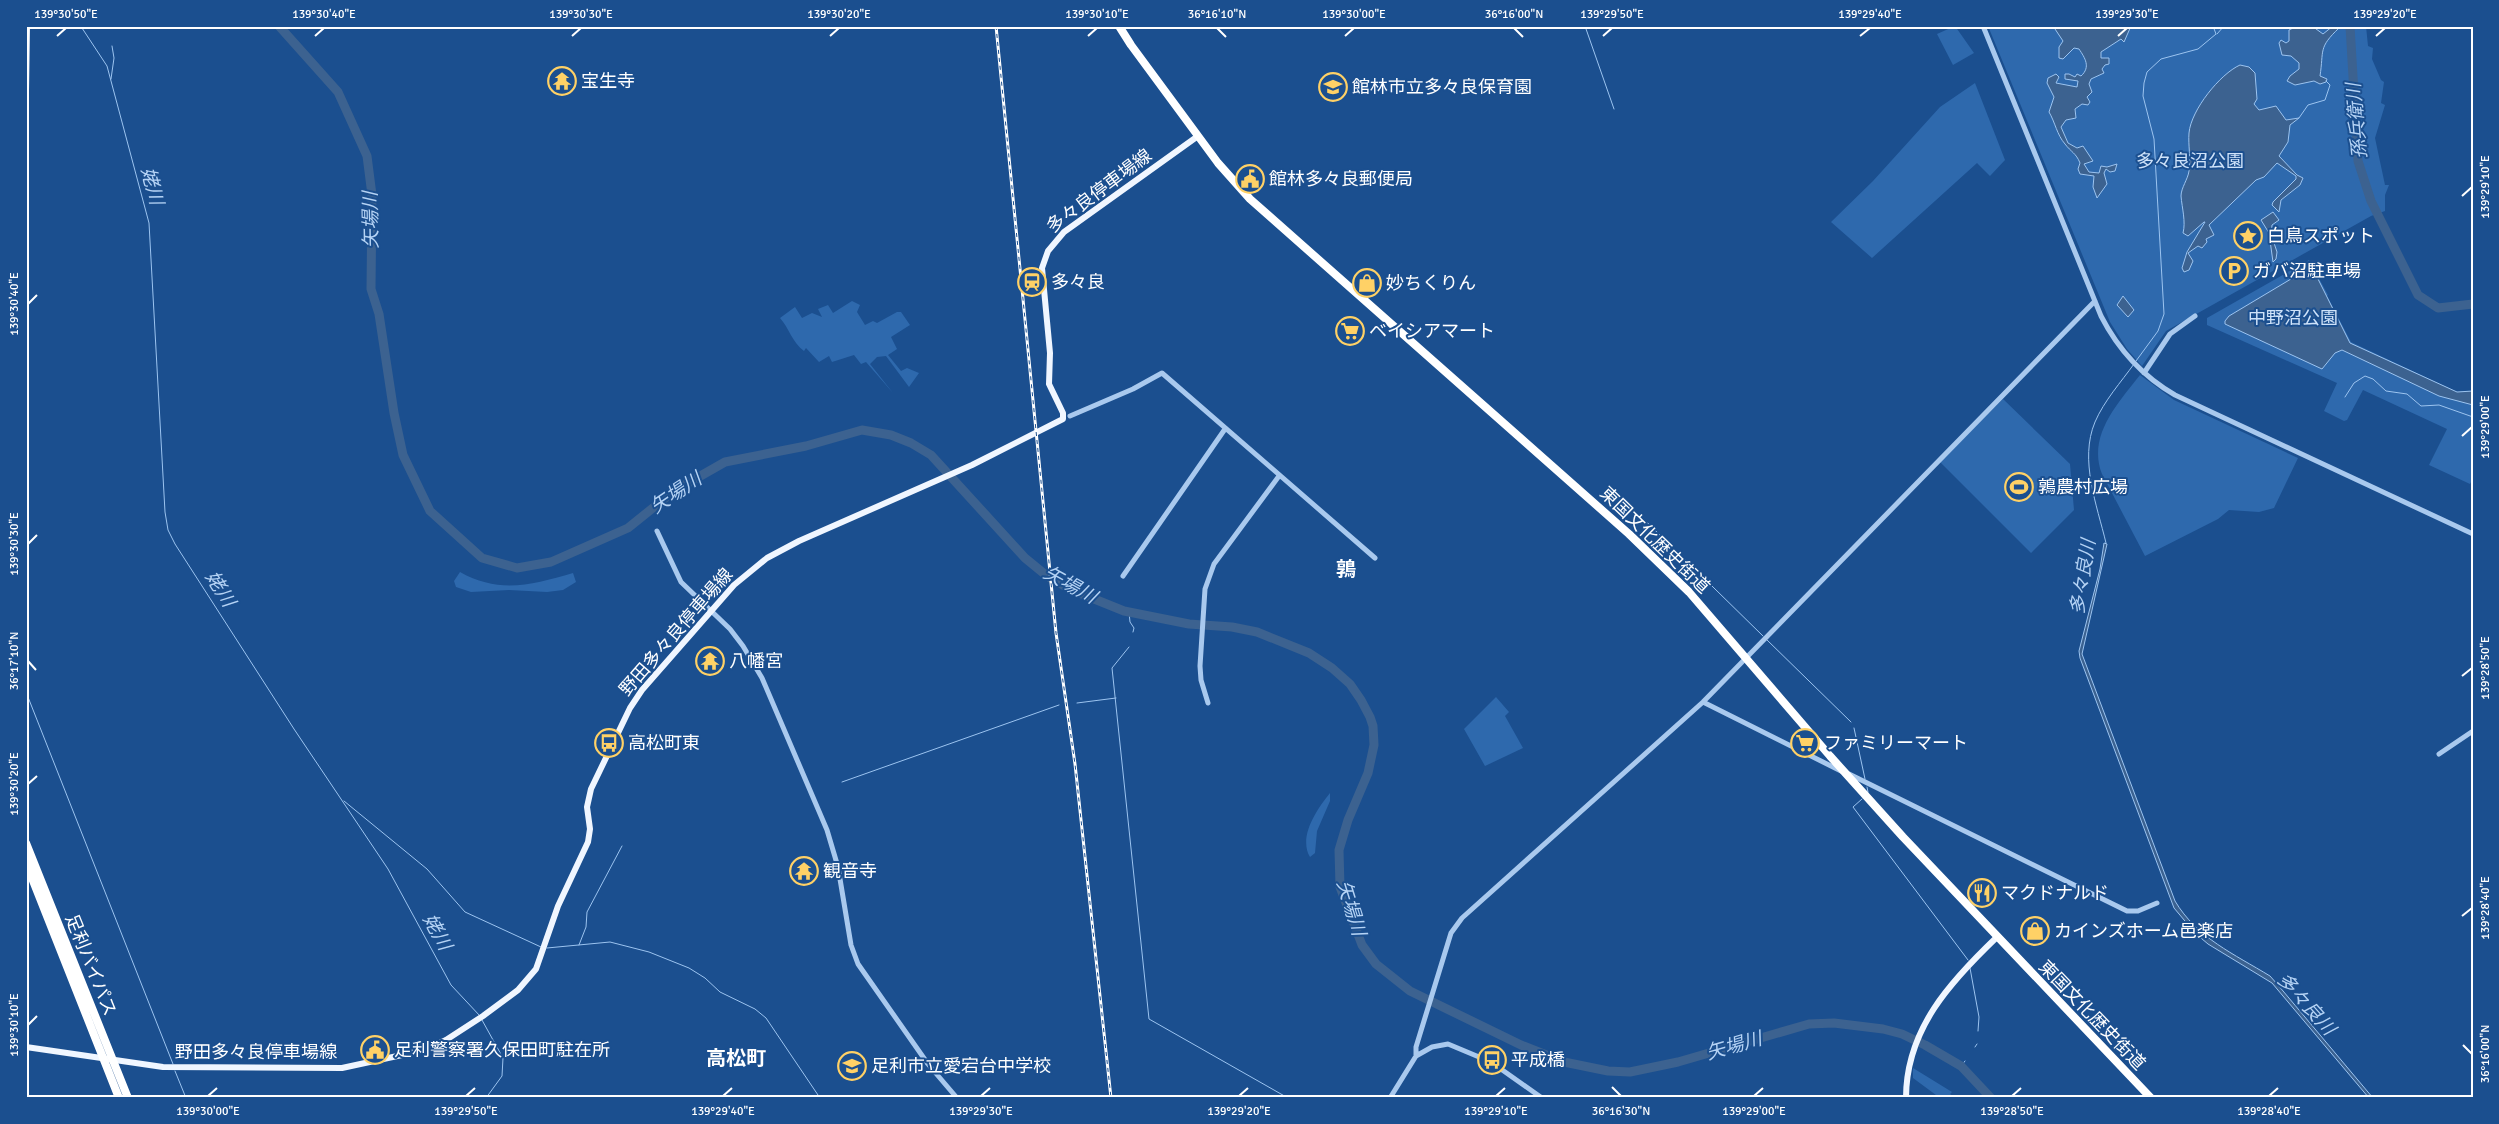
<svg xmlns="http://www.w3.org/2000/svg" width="2499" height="1124" font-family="Signika,'Noto Sans JP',sans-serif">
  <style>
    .green { fill: #2e69ad }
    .water { fill: #3c6290; stroke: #9cc4f0 }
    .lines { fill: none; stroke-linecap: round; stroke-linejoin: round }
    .stream { stroke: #9cc4f0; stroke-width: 1 }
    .river { stroke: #3c6290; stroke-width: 9 }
    .minor { stroke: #a9c9ee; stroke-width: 5 }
    .major { stroke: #f0f6ff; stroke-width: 6 }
    .highway { stroke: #fff; stroke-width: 8 }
    .rail-casing { stroke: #fff; stroke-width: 3 }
    .rail { stroke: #1b4f8f; stroke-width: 1; stroke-dasharray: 4; stroke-linecap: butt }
    .ticks { fill: none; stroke: #fff; stroke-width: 2 }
    .labels { text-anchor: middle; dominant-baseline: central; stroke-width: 4; stroke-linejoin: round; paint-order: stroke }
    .poi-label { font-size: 18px; fill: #fff; stroke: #1b4f8f; text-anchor: start }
    .park-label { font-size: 18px; fill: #cfe3fa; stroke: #1b4f8f }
    .street-label { font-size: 18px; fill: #fff; stroke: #1b4f8f }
    .water-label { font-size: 19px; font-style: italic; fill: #b5d3f5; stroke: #1b4f8f }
    .quarter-label { font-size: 20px; font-weight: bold; fill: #fff; stroke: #1b4f8f }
    .neatline { fill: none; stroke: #fff; stroke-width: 2 }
    .ticks-label { font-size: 12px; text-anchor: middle; fill: #fff }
  </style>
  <rect width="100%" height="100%" fill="#1b4f8f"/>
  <path class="green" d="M 1955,26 L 1974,53 L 1953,65 L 1937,34 Z
    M 1988,26 L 2366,26 L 2368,46 L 2373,48 L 2372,59 L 2381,80 L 2384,82 L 2381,103 L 2385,105 L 2375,138 L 2385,185 L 2389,185 L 2385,195 L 2385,211 L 2371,216 L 2166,331 L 2142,366 L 2127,349 L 2110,322 Z
    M 1975,83 L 2005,160 L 1990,176 L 1977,163 L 1872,258 L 1831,222 L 1873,181 L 1940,107 Z
    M 2309,260 L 2328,295 L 2327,296 L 2351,342 L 2457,392 L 2473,391 L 2473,478 L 2470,484 L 2429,465 L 2447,429 L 2363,390 L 2347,420 L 2344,421 L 2324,411 L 2337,383 L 2207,325 L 2207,318 Z
    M 852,301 L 860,305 L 857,312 L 865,325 L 873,321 L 877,323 L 897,312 L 901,312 L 910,325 L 891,337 L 897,349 L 888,355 L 901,371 L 907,368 L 919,373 L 909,387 L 886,356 L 877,357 L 870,364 L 893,393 L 866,362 L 861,364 L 854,355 L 832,362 L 829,356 L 819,362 L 806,348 L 804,351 C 792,342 789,328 780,318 L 795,307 L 802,318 L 812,313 L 822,317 L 818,309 L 828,305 L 833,313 Z
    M 2140,375 L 2174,400 L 2298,458 L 2274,508 L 2259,512 L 2229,510 L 2218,519 L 2145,556 L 2102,474 C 2087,436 2118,403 2140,375 Z
    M 2003,399 L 2070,464 L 2074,510 L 2031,553 L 1940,462 Z
    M 460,572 C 499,594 532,585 573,573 L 576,582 L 563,590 L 547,592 L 509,590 L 471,592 L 456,587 L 454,581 Z
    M 1496,697 L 1509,712 L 1505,716 L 1523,748 L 1485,766 L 1464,729 Z
    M 1330,793 L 1330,801 L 1317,831 L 1315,853 L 1310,857 C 1298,837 1317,809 1330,793 Z
    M 1913,1068 L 1952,1092 L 1950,1094 L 1955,1098 L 1940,1098 L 1913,1078 Z"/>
  <path class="water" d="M 2053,26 L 2131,26 L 2124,42 L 2121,39 L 2101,52 L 2101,58 L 2109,58 L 2109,64 L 2105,65 L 2102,69 L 2104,73 L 2091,79 L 2089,84 L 2092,92 L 2087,97 L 2090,102 L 2088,105 L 2082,104 L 2075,109 L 2076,118 L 2066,120 L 2061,127 L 2068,143 L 2077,148 L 2083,146 L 2093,161 L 2084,164 L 2089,172 L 2099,173 L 2101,166 L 2107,167 L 2117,164 L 2115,171 L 2110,172 L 2106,169 L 2104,173 L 2107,184 L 2097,198 L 2093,187 L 2094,176 L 2080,174 L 2078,169 L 2080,163 C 2076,153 2071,152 2065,144 C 2057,135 2055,122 2049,112 L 2054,97 L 2047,83 L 2048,78 L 2056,74 L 2059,77 L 2056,83 L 2077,87 L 2078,81 L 2065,79 L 2065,74 L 2069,74 L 2075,77 L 2077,74 L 2081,76 C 2091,67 2085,58 2079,49 L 2074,48 L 2063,59 L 2059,58 L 2059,47 L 2063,41 Z
    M 2297,26 L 2312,26 L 2323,34 L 2333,26 L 2339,28 C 2318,48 2324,50 2320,76 L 2327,79 L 2326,82 L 2320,84 L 2314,81 L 2295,85 L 2287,81 L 2290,76 L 2299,69 L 2299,63 L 2291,56 L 2282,55 L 2279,43 L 2281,40 L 2286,43 L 2289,41 L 2289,30 Z
    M 2240,65 L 2249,67 L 2255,73 L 2257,99 L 2254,104 L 2259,110 L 2276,106 L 2286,120 L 2299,118 L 2290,125 L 2288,142 L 2279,156 L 2297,175 L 2303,178 L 2300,185 L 2281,200 L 2279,212 L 2272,205 L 2273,202 L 2296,179 L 2296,176 L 2277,163 L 2264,177 L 2256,180 L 2209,225 L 2214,235 L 2206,239 L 2207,242 L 2202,248 L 2198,246 L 2188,253 L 2193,261 L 2189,270 L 2184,272 L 2182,268 L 2187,252 L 2205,222 L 2204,222 L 2188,236 L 2183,233 C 2186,222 2182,208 2181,196 C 2181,188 2188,179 2189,171 C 2191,158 2188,145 2189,133 C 2191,110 2220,74 2240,65 Z
    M 2273,212 L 2279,220 L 2272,225 L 2271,234 L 2277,252 L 2276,259 L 2273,262 L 2269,233 L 2261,220 Z
    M 2305,265 L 2310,266 L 2313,269 L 2350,343 L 2457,392 L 2473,391 L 2473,405 L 2439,396 L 2342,350 L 2335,353 L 2322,369 L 2225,324 L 2225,321 L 2229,316 L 2301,273 Z
    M 2123,296 L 2134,310 L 2128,317 L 2117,305 Z
    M 2104,543 L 2107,544 L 2082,654 L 2175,901 C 2197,938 2234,954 2270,976 L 2278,985 L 2373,1098 L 2369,1098 L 2272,983 L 2208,944 L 2195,933 L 2174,908 L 2080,658 L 2079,651 L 2100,569 Z"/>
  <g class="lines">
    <path class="stream" d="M 1585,26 L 1614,109
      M 82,28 L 107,66 L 149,223 L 165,512 L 168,530 L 175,544 L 294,729 L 388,869 L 451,985 L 480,1016
      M 2217,34 L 2224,26
      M 111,79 L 114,58 L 112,46
      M 2299,118 L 2308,105 L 2325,100 L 2330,85 L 2326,81
      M 2136,361 L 2158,331 L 2164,314 L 2154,139 L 2143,96 L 2144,83 L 2147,72 L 2161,59 L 2198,49 L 2216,34 L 2213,26
      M 2345,397 L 2354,383 L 2365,376 L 2373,379 L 2386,391 L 2407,394 L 2421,406 L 2439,405 L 2473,417
      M 1616,492 L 1763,636
      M 2106,543 C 2097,505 2079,460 2095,422 C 2104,401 2121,382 2134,364
      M 1129,612 L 1130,622 L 1134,628 L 1133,632
      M 1766,639 L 1851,722
      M 1129,647 L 1112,668 L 1149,1019 L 1288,1098
      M 26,692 L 173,1064
      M 1077,703 L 1116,698
      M 1854,728 L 1865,779
      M 842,782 L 1059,705
      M 1867,787 L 1868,792
      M 1862,799 L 1853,807 L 1968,960
      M 344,801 L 427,869 L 465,912 L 541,947
      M 579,945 L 586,927 L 587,912 L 622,846
      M 547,948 L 610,942 L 649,952 L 689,968 L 705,978 L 720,992 L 755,1009 L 766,1018 L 820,1098
      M 1970,968 L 1979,1017 L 1978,1031
      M 482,1020 L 503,1058 L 502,1076 L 486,1098
      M 1975,1047 L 1977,1044
      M 1961,1066 L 1965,1061
      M 175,1071 L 186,1098"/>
    <path class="river" d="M 279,26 L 338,92 L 367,156 L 372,195 L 371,289 L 379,314 L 394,413 L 403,455 L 430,511 L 482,558 L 517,568 L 551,562 L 628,528 L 674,491 L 725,462 L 806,446 L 862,430 L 891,435 L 911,443 L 931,455 L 1025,558 L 1047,576 L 1072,590 L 1124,611 L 1189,624 L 1232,627 L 1257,632 L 1309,653 L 1332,668 L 1350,684 L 1361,700 L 1370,717 L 1373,726 L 1374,745 L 1368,773 L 1348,820 L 1339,850 L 1340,887 L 1362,945 L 1376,964 L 1410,991 L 1521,1045 L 1564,1062 L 1608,1071 L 1630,1072 L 1678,1062 L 1809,1024 L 1834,1023 L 1883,1029 L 1902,1034 L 1925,1045 L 1961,1066 L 1991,1098
      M 2350,26 L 2358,161 L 2371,201 L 2418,295 L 2438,308 L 2473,304"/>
    <path class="minor" d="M 1983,26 L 2101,316 C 2118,349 2142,376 2175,395 L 2473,534
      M 2144,373 L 2170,334 L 2195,316
      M 1070,416 L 1133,389 L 1162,373 L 1375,558
      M 657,531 L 681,582 L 730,629 L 743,646 L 762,678 L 827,830 L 838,867 L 851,945 L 858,964 L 928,1064 L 957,1098
      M 1123,576 L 1225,429
      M 1703,702 L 1841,771
      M 1208,703 L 1201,680 L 1200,666 L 1205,589 L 1214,564 L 1279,476
      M 2439,754 L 2473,731
      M 1849,774 L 2127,911 L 2138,911 L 2157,903
      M 1416,1056 L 1416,1047 L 1451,933 L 1462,918 L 1703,702 L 2095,301
      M 1390,1098 L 1416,1056 L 1432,1047 L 1448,1044 L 1491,1062 L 1542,1098"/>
    <path class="major" d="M 26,91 L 27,26
      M 26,1047 L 163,1067 L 342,1068 L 425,1050 L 446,1040 L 483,1016 L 518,990 L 536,969 L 558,906 L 588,842 L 590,829 L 587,807 L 591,789 L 630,708 L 642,690 L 734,585 L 767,558 L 799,541 L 972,465 L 1063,419 L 1063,413 L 1049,384 L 1050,353 L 1042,268 L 1048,251 L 1064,232 L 1198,136
      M 1906,1098 C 1906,1029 1951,981 1997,937"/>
    <path class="highway" d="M 1119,26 L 1131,45 L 1218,163 L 1250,199 L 1629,534 L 1689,592 L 1830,756 L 1903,837 L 2151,1098
      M 26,843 L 128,1098
      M 26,863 L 119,1098"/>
    <defs>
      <path id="rail" d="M 996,26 L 1056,633 L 1075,764 L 1111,1098"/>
    </defs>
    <use href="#rail" class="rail-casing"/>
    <use href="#rail" class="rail"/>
  </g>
  <path class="ticks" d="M 1217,28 L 1226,37M 1514,28 L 1523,37M 57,36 L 66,28M 315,36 L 324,28M 572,36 L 581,28M 830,36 L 839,28M 1088,36 L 1097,28M 1345,36 L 1354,28M 1603,36 L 1612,28M 1860,36 L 1870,28M 2118,36 L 2127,28M 2376,36 L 2385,28M 2462,196 L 2472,187M 28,304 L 37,295M 2462,436 L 2472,427M 28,544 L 37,535M 28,661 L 36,670M 2462,676 L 2472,668M 28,784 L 37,776M 2462,916 L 2472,908M 28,1025 L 37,1016M 2463,1045 L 2472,1054M 1612,1087 L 1621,1096M 208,1096 L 217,1088M 466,1096 L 475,1088M 723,1096 L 732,1088M 981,1096 L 990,1088M 1239,1096 L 1248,1088M 1496,1096 L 1505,1088M 1754,1096 L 1763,1088M 2012,1096 L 2021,1088M 2269,1096 L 2278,1088"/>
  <defs>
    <symbol id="temple-ring" viewBox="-11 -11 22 22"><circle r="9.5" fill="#1b4f8f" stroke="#ffd166" stroke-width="1.5"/><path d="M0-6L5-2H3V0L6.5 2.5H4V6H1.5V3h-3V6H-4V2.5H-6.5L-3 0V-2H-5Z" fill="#ffd166"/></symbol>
    <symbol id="school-ring" viewBox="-11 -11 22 22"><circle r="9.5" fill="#1b4f8f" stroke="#ffd166" stroke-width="1.5"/><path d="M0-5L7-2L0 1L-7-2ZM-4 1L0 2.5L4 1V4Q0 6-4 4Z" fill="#ffd166"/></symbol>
    <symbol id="civic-ring" viewBox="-11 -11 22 22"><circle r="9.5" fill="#1b4f8f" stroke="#ffd166" stroke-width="1.5"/><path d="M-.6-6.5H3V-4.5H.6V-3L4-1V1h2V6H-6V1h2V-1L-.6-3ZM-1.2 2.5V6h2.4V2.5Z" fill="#ffd166"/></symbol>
    <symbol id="sight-ring" viewBox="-11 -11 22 22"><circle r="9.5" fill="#1b4f8f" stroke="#ffd166" stroke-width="1.5"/><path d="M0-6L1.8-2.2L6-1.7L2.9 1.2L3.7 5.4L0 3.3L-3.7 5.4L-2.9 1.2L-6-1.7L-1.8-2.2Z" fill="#ffd166"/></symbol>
    <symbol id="parking-ring" viewBox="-11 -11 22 22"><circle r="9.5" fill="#1b4f8f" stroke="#ffd166" stroke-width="1.5"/><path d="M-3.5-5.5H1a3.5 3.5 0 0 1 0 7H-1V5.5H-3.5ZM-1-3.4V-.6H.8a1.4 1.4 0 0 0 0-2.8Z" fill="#ffd166"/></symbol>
    <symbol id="station-ring" viewBox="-11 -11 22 22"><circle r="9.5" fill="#1b4f8f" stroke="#ffd166" stroke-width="1.5"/><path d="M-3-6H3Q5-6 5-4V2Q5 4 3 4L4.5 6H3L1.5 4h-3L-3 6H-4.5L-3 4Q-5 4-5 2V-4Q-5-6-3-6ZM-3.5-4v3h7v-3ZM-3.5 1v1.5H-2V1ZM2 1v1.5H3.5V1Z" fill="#ffd166"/></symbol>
    <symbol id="shop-ring" viewBox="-11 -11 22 22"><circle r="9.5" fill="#1b4f8f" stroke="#ffd166" stroke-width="1.5"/><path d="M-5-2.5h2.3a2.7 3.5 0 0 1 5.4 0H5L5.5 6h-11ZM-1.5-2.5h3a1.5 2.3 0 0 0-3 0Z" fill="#ffd166"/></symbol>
    <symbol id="supermarket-ring" viewBox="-11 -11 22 22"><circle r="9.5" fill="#1b4f8f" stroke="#ffd166" stroke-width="1.5"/><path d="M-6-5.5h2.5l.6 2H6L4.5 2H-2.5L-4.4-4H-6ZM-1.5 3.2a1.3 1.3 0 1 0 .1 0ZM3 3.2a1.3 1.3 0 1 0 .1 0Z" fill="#ffd166"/></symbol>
    <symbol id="stadium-ring" viewBox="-11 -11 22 22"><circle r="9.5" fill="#1b4f8f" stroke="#ffd166" stroke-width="1.5"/><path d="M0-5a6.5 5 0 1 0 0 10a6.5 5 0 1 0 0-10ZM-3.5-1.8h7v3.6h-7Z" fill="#ffd166"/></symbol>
    <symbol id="bus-ring" viewBox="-11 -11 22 22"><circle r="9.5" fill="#1b4f8f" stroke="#ffd166" stroke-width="1.5"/><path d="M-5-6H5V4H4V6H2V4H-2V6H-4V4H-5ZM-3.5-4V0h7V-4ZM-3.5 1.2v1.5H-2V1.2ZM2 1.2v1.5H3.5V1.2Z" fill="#ffd166"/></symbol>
    <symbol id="restaurant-ring" viewBox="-11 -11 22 22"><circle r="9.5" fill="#1b4f8f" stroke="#ffd166" stroke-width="1.5"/><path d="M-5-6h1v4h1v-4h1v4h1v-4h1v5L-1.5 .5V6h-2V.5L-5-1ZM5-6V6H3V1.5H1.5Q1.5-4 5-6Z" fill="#ffd166"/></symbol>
  </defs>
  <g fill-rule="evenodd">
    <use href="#temple-ring" x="546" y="65" width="32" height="32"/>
    <use href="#school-ring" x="1317" y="71" width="32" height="32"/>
    <use href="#civic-ring" x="1234" y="163" width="32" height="32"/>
    <use href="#sight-ring" x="2232" y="220" width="32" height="32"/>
    <use href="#parking-ring" x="2218" y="255" width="32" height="32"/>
    <use href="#station-ring" x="1016" y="266" width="32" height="32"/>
    <use href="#shop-ring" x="1351" y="267" width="32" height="32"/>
    <use href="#supermarket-ring" x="1334" y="315" width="32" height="32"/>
    <use href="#stadium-ring" x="2003" y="471" width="32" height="32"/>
    <use href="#temple-ring" x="694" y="645" width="32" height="32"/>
    <use href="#bus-ring" x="593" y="727" width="32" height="32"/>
    <use href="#supermarket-ring" x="1789" y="727" width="32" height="32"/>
    <use href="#temple-ring" x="788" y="855" width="32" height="32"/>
    <use href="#restaurant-ring" x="1966" y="877" width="32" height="32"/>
    <use href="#shop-ring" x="2019" y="915" width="32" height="32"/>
    <use href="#civic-ring" x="359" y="1034" width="32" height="32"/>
    <use href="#bus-ring" x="1476" y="1044" width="32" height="32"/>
    <use href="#school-ring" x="836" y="1050" width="32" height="32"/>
  </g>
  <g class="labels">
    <g class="poi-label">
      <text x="581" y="81">宝生寺</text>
      <text x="1352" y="87">館林市立多々良保育園</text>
      <text x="1269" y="179">館林多々良郵便局</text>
      <text x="2267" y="236">白鳥スポット</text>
      <text x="2253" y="271">ガバ沼駐車場</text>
      <text x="1051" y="282">多々良</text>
      <text x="1386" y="283">妙ちくりん</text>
      <text x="1369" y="331">ベイシアマート</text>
      <text x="2038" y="487">鶉農村広場</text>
      <text x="729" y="661">八幡宮</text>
      <text x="628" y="743">高松町東</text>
      <text x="1824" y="743">ファミリーマート</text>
      <text x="823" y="871">観音寺</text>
      <text x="2001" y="893">マクドナルド</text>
      <text x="2054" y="931">カインズホーム邑楽店</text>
      <text x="394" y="1050">足利警察署久保田町駐在所</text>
      <text x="1511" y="1060">平成橋</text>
      <text x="871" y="1066">足利市立愛宕台中学校</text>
    </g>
    <g class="park-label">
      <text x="2190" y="161">多々良沼公園</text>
      <text x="2293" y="318">中野沼公園</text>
    </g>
    <g class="street-label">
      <text transform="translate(1099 191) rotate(-37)">多々良停車場線</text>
      <text transform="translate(1655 540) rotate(44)">東国文化歴史街道</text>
      <text transform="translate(676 632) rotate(-49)">野田多々良停車場線</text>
      <text transform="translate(91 965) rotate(68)">足利バイパス</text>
      <text transform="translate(2092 1015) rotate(46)">東国文化歴史街道</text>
      <text x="256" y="1052">野田多々良停車場線</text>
    </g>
    <g class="water-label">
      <text transform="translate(2357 121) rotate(-95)">孫兵衛川</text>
      <text transform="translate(152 186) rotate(75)">姥川</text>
      <text transform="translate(371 220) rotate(-91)">矢場川</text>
      <text transform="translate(676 493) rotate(-34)">矢場川</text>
      <text transform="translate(2083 577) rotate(-81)">多々良川</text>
      <text transform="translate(1070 585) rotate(29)">矢場川</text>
      <text transform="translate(220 589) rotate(58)">姥川</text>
      <text transform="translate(1351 908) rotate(73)">矢場川</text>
      <text transform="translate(437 932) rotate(61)">姥川</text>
      <text transform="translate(2306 1004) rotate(48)">多々良川</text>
      <text transform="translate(1734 1046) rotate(-16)">矢場川</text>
    </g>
    <g class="quarter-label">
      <text x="1346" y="569">鶉</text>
      <text x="736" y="1058">高松町</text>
    </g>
  </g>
  <rect width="2499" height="1124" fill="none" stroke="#1b4f8f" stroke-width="55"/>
  <rect x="28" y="28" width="2444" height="1068" class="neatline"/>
  <g class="ticks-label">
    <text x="66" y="18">139°30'50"E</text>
    <text x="324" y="18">139°30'40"E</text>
    <text x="581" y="18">139°30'30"E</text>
    <text x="839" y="18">139°30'20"E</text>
    <text x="1097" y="18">139°30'10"E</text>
    <text x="1217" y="18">36°16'10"N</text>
    <text x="1354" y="18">139°30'00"E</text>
    <text x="1514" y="18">36°16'00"N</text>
    <text x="1612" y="18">139°29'50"E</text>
    <text x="1870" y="18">139°29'40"E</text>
    <text x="2127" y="18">139°29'30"E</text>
    <text x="2385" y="18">139°29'20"E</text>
    <text transform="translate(2485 187) rotate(-90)" y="4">139°29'10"E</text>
    <text transform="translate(14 304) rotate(-90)" y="4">139°30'40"E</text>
    <text transform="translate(2485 427) rotate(-90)" y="4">139°29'00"E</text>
    <text transform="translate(14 544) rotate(-90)" y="4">139°30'30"E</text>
    <text transform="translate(14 661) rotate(-90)" y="4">36°17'10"N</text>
    <text transform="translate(2485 668) rotate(-90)" y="4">139°28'50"E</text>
    <text transform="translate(14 784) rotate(-90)" y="4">139°30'20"E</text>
    <text transform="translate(2485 908) rotate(-90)" y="4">139°28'40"E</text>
    <text transform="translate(14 1025) rotate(-90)" y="4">139°30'10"E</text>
    <text transform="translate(2485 1054) rotate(-90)" y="4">36°16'00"N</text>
    <text x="208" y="1115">139°30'00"E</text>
    <text x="466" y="1115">139°29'50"E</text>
    <text x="723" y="1115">139°29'40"E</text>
    <text x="981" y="1115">139°29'30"E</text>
    <text x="1239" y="1115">139°29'20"E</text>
    <text x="1496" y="1115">139°29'10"E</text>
    <text x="1621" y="1115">36°16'30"N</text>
    <text x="1754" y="1115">139°29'00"E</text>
    <text x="2012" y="1115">139°28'50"E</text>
    <text x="2269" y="1115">139°28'40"E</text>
  </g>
</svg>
